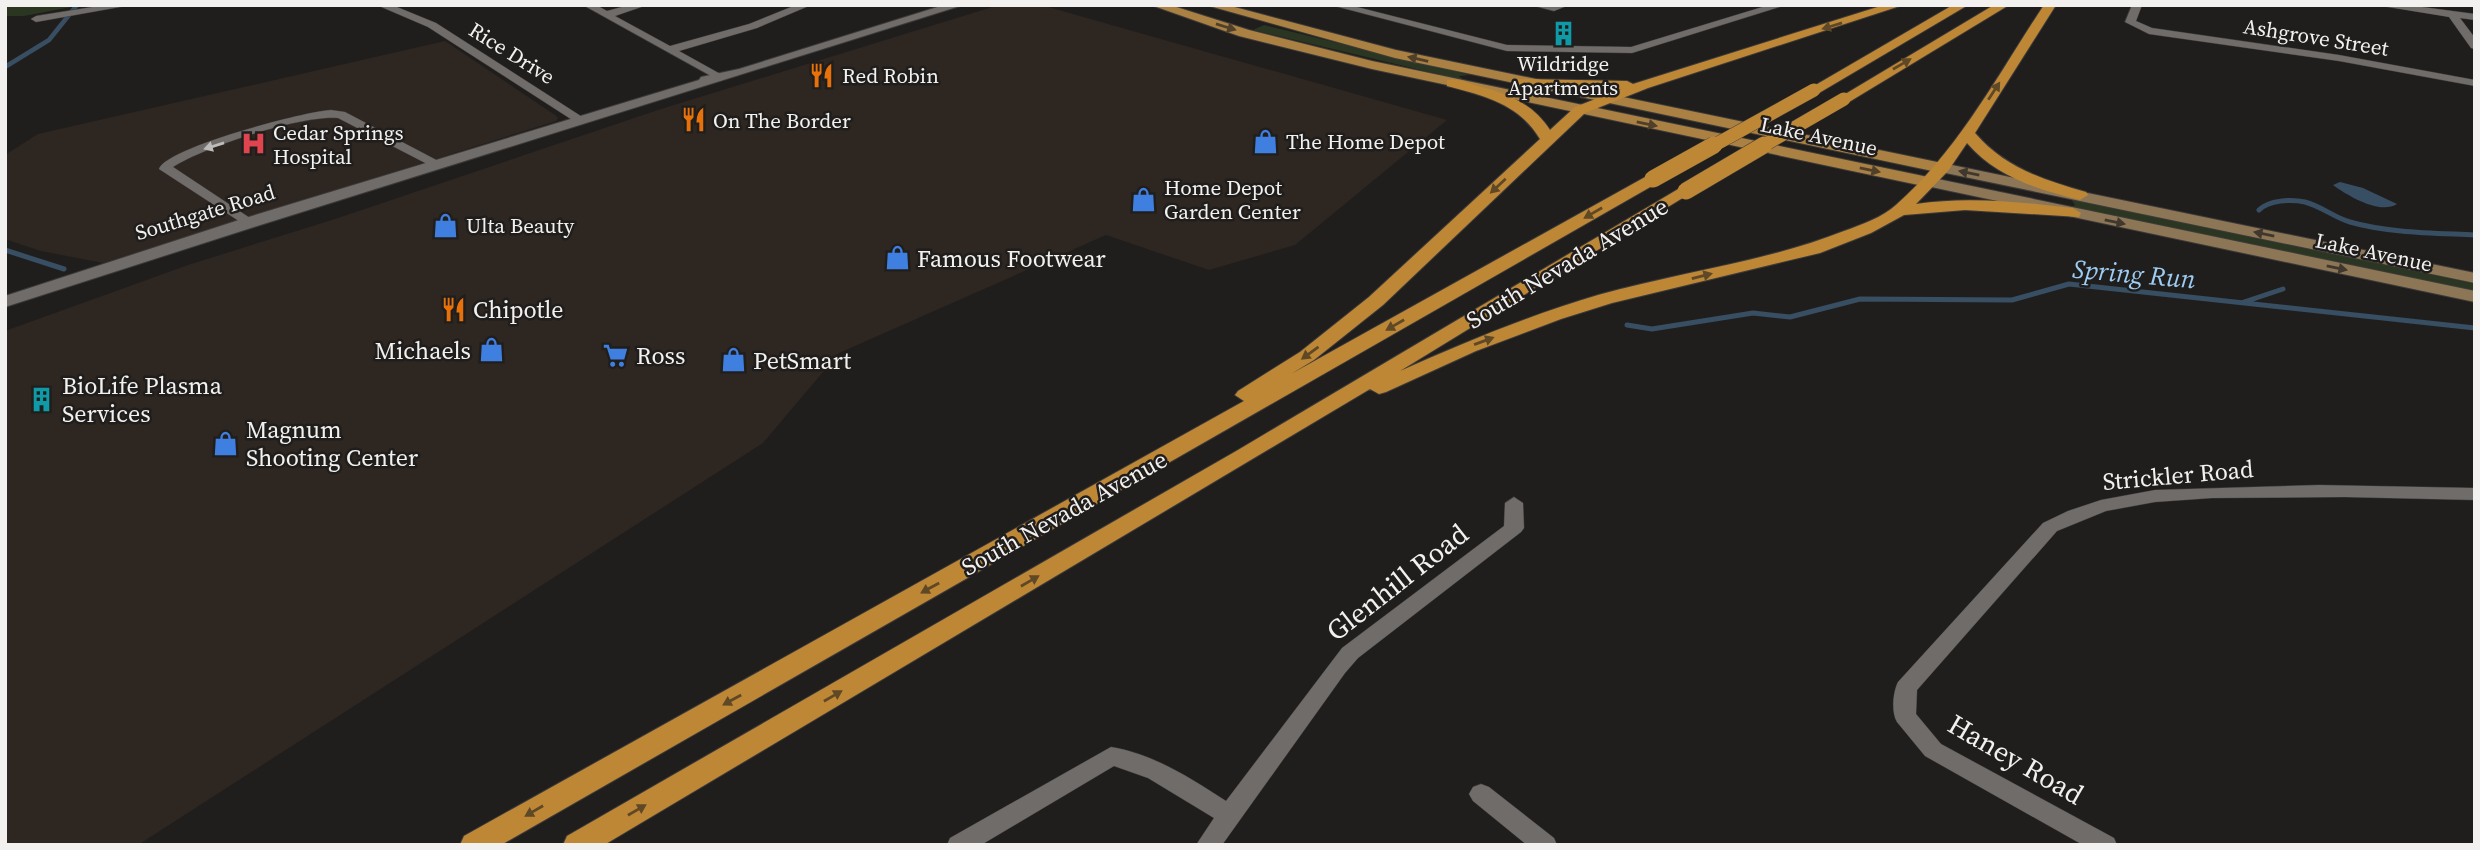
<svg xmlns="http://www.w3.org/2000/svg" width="2480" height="850" font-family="'Source Serif 4',serif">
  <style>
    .built { fill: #2e2621 }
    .green { fill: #2a3621 }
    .water { fill: #374e63 }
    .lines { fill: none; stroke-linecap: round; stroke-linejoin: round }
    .stream-far1 { stroke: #374e63; stroke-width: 4.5 }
    .stream { stroke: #374e63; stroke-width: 5 }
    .minor-casing { stroke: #3d3b3a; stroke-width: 1 }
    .tertiary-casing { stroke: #3d3b3a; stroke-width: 2 }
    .secondary-casing { stroke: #3d3b3a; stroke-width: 2 }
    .primary-casing { stroke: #3d3b3a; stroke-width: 2 }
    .trunk-casing { stroke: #3d3b3a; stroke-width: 2 }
    .minor { fill: #6f6c6a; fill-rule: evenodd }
    .tertiary { fill: #6f6c6a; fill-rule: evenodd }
    .secondary { fill: #8d7656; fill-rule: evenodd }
    .primary { fill: #aa8043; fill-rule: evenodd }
    .trunk { fill: #be8736; fill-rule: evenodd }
    .trunk-bridge-far1-casing { stroke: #3d3b3a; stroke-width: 14; stroke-linecap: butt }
    .trunk-bridge-casing { stroke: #3d3b3a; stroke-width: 18; stroke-linecap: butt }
    .trunk-bridge-far1 { stroke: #be8736; stroke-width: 13 }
    .trunk-bridge { stroke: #be8736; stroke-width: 17 }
    .oneway { fill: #5f4826 }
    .oneway2 { fill: #50402a }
    .oneway3 { fill: #bebcba }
    .oneway4 { fill: #41382d }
    .labels { text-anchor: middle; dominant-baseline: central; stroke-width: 5; stroke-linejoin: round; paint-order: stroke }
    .far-street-label { font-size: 21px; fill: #f2f1ef; stroke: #201e1c }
    .far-poi-label { font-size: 21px; fill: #f2f1ef; stroke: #201e1c; text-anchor: start }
    .poi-label { font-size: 24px; fill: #f2f1ef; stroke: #201e1c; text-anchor: start }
    .street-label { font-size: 24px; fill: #f2f1ef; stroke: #201e1c }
    .water-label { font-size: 26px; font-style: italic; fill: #9dccf4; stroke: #201e1c }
    .near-street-label { font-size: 28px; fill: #f2f1ef; stroke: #201e1c }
  </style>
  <rect width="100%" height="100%" fill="#201e1c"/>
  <path class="built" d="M 999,5 L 1041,5 L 1447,120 L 1295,245 L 1209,270 L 1106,235 L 839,353 L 763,443 L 138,845 L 5,845 L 5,331 L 188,265 L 335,219 L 658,110 Z
    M 445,41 L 555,115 L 558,118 L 556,121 L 103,263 L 41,251 L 5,239 L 5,155 L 38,134 Z"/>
  <path class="green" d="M 5,5 L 81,5 L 24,16 L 5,16 Z
    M 1264,25 L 1470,75 L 1459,76 L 1463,80 L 1253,30 Z
    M 2071,199 L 2475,284 L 2475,292 L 2071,208 L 2075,205 Z"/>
  <path class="water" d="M 2340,182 L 2363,188 L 2397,204 C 2380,215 2348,196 2333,185 Z"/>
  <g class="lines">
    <path class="stream-far1" d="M 5,67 L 49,40 L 77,5"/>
    <path class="stream" d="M 2259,210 C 2269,200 2291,199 2305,202 C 2321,206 2335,218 2350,222 C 2388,233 2436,233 2475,235
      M 5,250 L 64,269
      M 2244,302 L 2283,289
      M 1627,325 L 1652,329 L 1753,313 L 1790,317 L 1860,299 L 2012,300 L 2069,284 L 2475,328"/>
    <defs>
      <path id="minor" d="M 105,5 L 131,5 L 36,22 L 31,19 L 36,16 Z
        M 377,5 L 392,5 L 436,23 L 587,120 L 577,123 L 428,27 Z
        M 583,5 L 596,5 L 607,11 L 629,5 L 647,5 L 615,16 L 670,46 L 749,24 L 796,5 L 811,5 L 757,28 L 679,51 L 724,76 L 726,78 L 720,81 Z
        M 1331,5 L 1349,5 L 1507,45 L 1631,47 L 1769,5 L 1786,5 L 1632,53 L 1507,51 Z
        M 1531,5 L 1569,5 L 1554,11 Z
        M 2132,5 L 2142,5 L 2136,21 L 2152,28 L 2339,55 L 2475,80 L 2475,86 L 2339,61 L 2149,34 L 2125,22 Z
        M 2376,5 L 2407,5 L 2475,14 L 2475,20 L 2460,18 L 2475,38 L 2475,49 L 2471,48 L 2449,17 Z
        M 331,110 L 345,112 L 444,164 L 443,167 L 433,167 L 338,118 C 301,115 204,147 173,167 L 253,220 L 255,223 L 248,227 L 159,169 C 165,148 306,111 331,110 Z
        M 2319,485 L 2475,488 L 2475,500 L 2345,497 L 2212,498 L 2155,502 L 2106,511 L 2057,531 L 1917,690 L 1916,714 L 1941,744 L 2114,838 L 2117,845 L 2083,845 L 1925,756 L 1897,722 C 1891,712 1893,692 1898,682 L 2043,523 L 2068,511 L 2101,500 L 2155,490 Z
        M 1514,497 L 1523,503 L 1524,528 L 1521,532 L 1358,658 L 1345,673 L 1222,845 L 1196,845 L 1214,818 L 1148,778 L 1114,766 L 981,845 L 947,845 L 950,838 L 1111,747 C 1154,754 1190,778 1226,801 L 1342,648 L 1504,526 L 1505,503 Z
        M 1481,784 L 1489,787 L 1554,838 L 1557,845 L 1527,845 L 1473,801 L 1469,794 L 1473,787 Z"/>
      <path id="tertiary" d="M 944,5 L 963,5 L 254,227 L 5,307 L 5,296 L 242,219 L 699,80 L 701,77 L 739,69 Z"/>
      <path id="secondary" d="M 1942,163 L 2475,273 L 2475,283 L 1936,171 L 1934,168 L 1936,165 Z
        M 1928,177 L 2475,291 L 2475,302 L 1922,185 L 1920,182 L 1922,179 Z"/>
      <path id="primary" d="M 1151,5 L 1170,5 L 1249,30 L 1372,61 L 1928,177 L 1936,182 L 1928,187 L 1372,69 L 1239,36 Z
        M 1206,5 L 1227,5 L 1396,50 L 1942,163 L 1950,168 L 1942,173 L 1395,58 Z"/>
      <path id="trunk" d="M 1884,5 L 1903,5 L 1648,88 L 1585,113 L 1383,305 L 1314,360 L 1291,374 L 1647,176 L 1659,176 L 1661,179 L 1659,182 L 501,845 L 460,845 L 464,836 L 1244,401 L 1235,395 L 1238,391 L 1300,352 L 1369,297 L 1540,139 C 1519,104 1485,96 1447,86 L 1447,80 C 1456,78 1466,82 1475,85 C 1505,93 1532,102 1550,130 L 1575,107 L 1621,89 L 1523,86 L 1518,85 L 1518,79 L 1627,81 L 1633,84 Z
        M 1953,5 L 1968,5 L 1819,93 L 1809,93 L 1807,90 Z
        M 1994,5 L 2009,5 L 1849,102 L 1844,103 L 1837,99 Z
        M 2044,5 L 2056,5 L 1975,133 C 2004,167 2043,180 2086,192 L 2088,195 L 2080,200 C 2039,190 1996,177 1967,143 L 1948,171 L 1916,204 C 1968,196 2021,202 2073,208 L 2081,213 L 2079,217 L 1965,210 L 1904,215 L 1871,233 L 1820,253 L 1612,303 L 1561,319 L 1476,351 L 1386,392 L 1379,394 L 1370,389 L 604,845 L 563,845 L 567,836 L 1238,450 L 1680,188 L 1686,186 L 1694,191 L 1400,371 C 1465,342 1530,315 1598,295 C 1680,272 1765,262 1844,231 C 1861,225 1883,217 1896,205 C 1958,151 1999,73 2044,5 Z"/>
    </defs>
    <use href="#minor" class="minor-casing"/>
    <use href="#tertiary" class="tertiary-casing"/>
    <use href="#secondary" class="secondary-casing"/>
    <use href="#primary" class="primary-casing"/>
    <use href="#trunk" class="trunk-casing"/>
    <use href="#minor" class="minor"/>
    <use href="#tertiary" class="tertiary"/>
    <use href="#secondary" class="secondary"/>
    <use href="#primary" class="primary"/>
    <use href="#trunk" class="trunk"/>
    <defs>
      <path id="trunk-bridge-far1" d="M 1711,147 L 1814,90
        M 1761,147 L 1844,99"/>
      <path id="trunk-bridge" d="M 1653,179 L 1714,145
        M 1686,191 L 1764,145"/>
    </defs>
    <use href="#trunk-bridge-far1" class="trunk-bridge-far1-casing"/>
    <use href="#trunk-bridge" class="trunk-bridge-casing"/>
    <use href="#trunk-bridge-far1" class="trunk-bridge-far1"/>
    <use href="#trunk-bridge" class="trunk-bridge"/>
  </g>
  <defs><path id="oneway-solid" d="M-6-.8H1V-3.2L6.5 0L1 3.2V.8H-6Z" transform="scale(1.75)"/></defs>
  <g class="oneway">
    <use href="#oneway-solid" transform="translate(1832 26) rotate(163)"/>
    <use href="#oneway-solid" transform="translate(1902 64) rotate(-30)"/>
    <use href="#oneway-solid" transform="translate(1994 91) rotate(-57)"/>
    <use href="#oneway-solid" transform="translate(1498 186) rotate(137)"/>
    <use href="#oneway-solid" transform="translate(1593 213) rotate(150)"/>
    <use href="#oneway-solid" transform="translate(1702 276) rotate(-14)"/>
    <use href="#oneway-solid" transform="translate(1395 325) rotate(150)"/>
    <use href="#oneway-solid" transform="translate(1484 341) rotate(-20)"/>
    <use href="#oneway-solid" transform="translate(1310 353) rotate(144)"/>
    <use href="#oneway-solid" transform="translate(1030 581) rotate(-30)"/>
    <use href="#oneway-solid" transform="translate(930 588) rotate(151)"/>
    <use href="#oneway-solid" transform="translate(833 696) rotate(-30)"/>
    <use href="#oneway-solid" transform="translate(732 700) rotate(151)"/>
    <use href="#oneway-solid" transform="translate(637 810) rotate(-30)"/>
    <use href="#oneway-solid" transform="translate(534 811) rotate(150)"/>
  </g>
  <g class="oneway2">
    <use href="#oneway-solid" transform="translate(1226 27) rotate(17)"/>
    <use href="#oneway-solid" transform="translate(1418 59) rotate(-167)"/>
    <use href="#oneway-solid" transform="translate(1647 124) rotate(12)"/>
    <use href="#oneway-solid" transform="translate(1870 170) rotate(12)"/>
  </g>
  <use class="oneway3" href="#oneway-solid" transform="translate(214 146) rotate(163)"/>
  <g class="oneway4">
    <use href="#oneway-solid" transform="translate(1969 173) rotate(-169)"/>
    <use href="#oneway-solid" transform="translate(2115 222) rotate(12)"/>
    <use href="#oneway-solid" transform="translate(2264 234) rotate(-168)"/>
    <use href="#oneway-solid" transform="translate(2337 268) rotate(12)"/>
  </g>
  <defs>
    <symbol id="building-bare" viewBox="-9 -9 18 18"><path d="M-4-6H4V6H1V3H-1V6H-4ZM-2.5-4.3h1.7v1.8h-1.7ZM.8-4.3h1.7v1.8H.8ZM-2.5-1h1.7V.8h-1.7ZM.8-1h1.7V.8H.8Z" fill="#0f9aa8" stroke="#201e1c" stroke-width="2.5" paint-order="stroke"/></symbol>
    <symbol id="restaurant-bare" viewBox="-9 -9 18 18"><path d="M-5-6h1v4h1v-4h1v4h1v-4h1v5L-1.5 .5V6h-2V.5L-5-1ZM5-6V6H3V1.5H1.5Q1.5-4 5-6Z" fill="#e8710a" stroke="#201e1c" stroke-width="2.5" paint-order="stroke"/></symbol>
    <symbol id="shop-bare" viewBox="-9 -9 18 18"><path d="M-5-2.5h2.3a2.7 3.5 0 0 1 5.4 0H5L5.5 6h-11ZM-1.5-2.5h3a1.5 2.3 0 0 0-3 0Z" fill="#3f7fe0" stroke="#201e1c" stroke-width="2.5" paint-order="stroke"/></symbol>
    <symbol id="hospital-bare" viewBox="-9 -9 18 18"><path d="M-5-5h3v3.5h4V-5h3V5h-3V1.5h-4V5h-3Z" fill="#e0444e" stroke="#201e1c" stroke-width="2.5" paint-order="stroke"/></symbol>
    <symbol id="supermarket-bare" viewBox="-9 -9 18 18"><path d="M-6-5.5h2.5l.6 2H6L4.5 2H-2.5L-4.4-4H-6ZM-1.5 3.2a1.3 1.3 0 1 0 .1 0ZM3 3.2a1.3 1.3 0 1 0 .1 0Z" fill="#3f7fe0" stroke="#201e1c" stroke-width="2.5" paint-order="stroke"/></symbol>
  </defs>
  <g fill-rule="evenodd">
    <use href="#building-bare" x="1546" y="16" width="35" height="35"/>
    <use href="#restaurant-bare" x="804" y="58" width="35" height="35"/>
    <use href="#restaurant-bare" x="676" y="102" width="35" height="35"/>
    <use href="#shop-bare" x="1248" y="124" width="35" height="35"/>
    <use href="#hospital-bare" x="236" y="126" width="35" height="35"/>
    <use href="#shop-bare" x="1126" y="182" width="35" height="35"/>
    <use href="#shop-bare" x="428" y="208" width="35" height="35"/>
    <use href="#shop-bare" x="880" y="240" width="35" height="35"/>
    <use href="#restaurant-bare" x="436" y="292" width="35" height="35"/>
    <use href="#shop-bare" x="474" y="332" width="35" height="35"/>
    <use href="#supermarket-bare" x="598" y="338" width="35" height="35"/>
    <use href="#shop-bare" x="716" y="342" width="35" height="35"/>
    <use href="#building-bare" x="24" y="382" width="35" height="35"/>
    <use href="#shop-bare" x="208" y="426" width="35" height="35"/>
  </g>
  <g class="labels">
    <g class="far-street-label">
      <text transform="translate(2316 37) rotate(9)">Ashgrove Street</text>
      <text transform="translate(512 53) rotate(32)">Rice Drive</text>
      <text transform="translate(1819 136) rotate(12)">Lake Avenue</text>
      <text transform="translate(205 212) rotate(-17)">Southgate Road</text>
      <text transform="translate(2374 252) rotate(12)">Lake Avenue</text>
    </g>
    <g class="far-poi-label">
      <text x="1563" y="63" text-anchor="middle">Wildridge<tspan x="1563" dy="24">Apartments</tspan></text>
      <text x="842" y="75">Red Robin</text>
      <text x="713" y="120">On The Border</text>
      <text x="273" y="132">Cedar Springs<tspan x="273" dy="24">Hospital</tspan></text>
      <text x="1286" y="141">The Home Depot</text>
      <text x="1164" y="187">Home Depot<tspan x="1164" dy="24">Garden Center</tspan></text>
      <text x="466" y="225">Ulta Beauty</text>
    </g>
    <g class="poi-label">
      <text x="917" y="258">Famous Footwear</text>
      <text x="473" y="309">Chipotle</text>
      <text x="471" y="350" text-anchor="end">Michaels</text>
      <text x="636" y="355">Ross</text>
      <text x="753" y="360">PetSmart</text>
      <text x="62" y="385">BioLife Plasma<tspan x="62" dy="28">Services</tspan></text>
      <text x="246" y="429">Magnum<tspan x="246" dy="28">Shooting Center</tspan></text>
    </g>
    <g class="street-label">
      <text transform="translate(1567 263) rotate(-31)">South Nevada Avenue</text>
      <text transform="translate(2178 475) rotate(-5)">Strickler Road</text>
      <text transform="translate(1064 513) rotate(-29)">South Nevada Avenue</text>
    </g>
    <g class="water-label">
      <text transform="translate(2134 274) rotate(5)">Spring Run</text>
    </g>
    <g class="near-street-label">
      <text transform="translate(1397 582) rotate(-38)">Glenhill Road</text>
      <text transform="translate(2016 759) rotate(30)">Haney Road</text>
    </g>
  </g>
  <rect width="2480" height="850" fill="none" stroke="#f2f1ef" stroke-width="14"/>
</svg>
